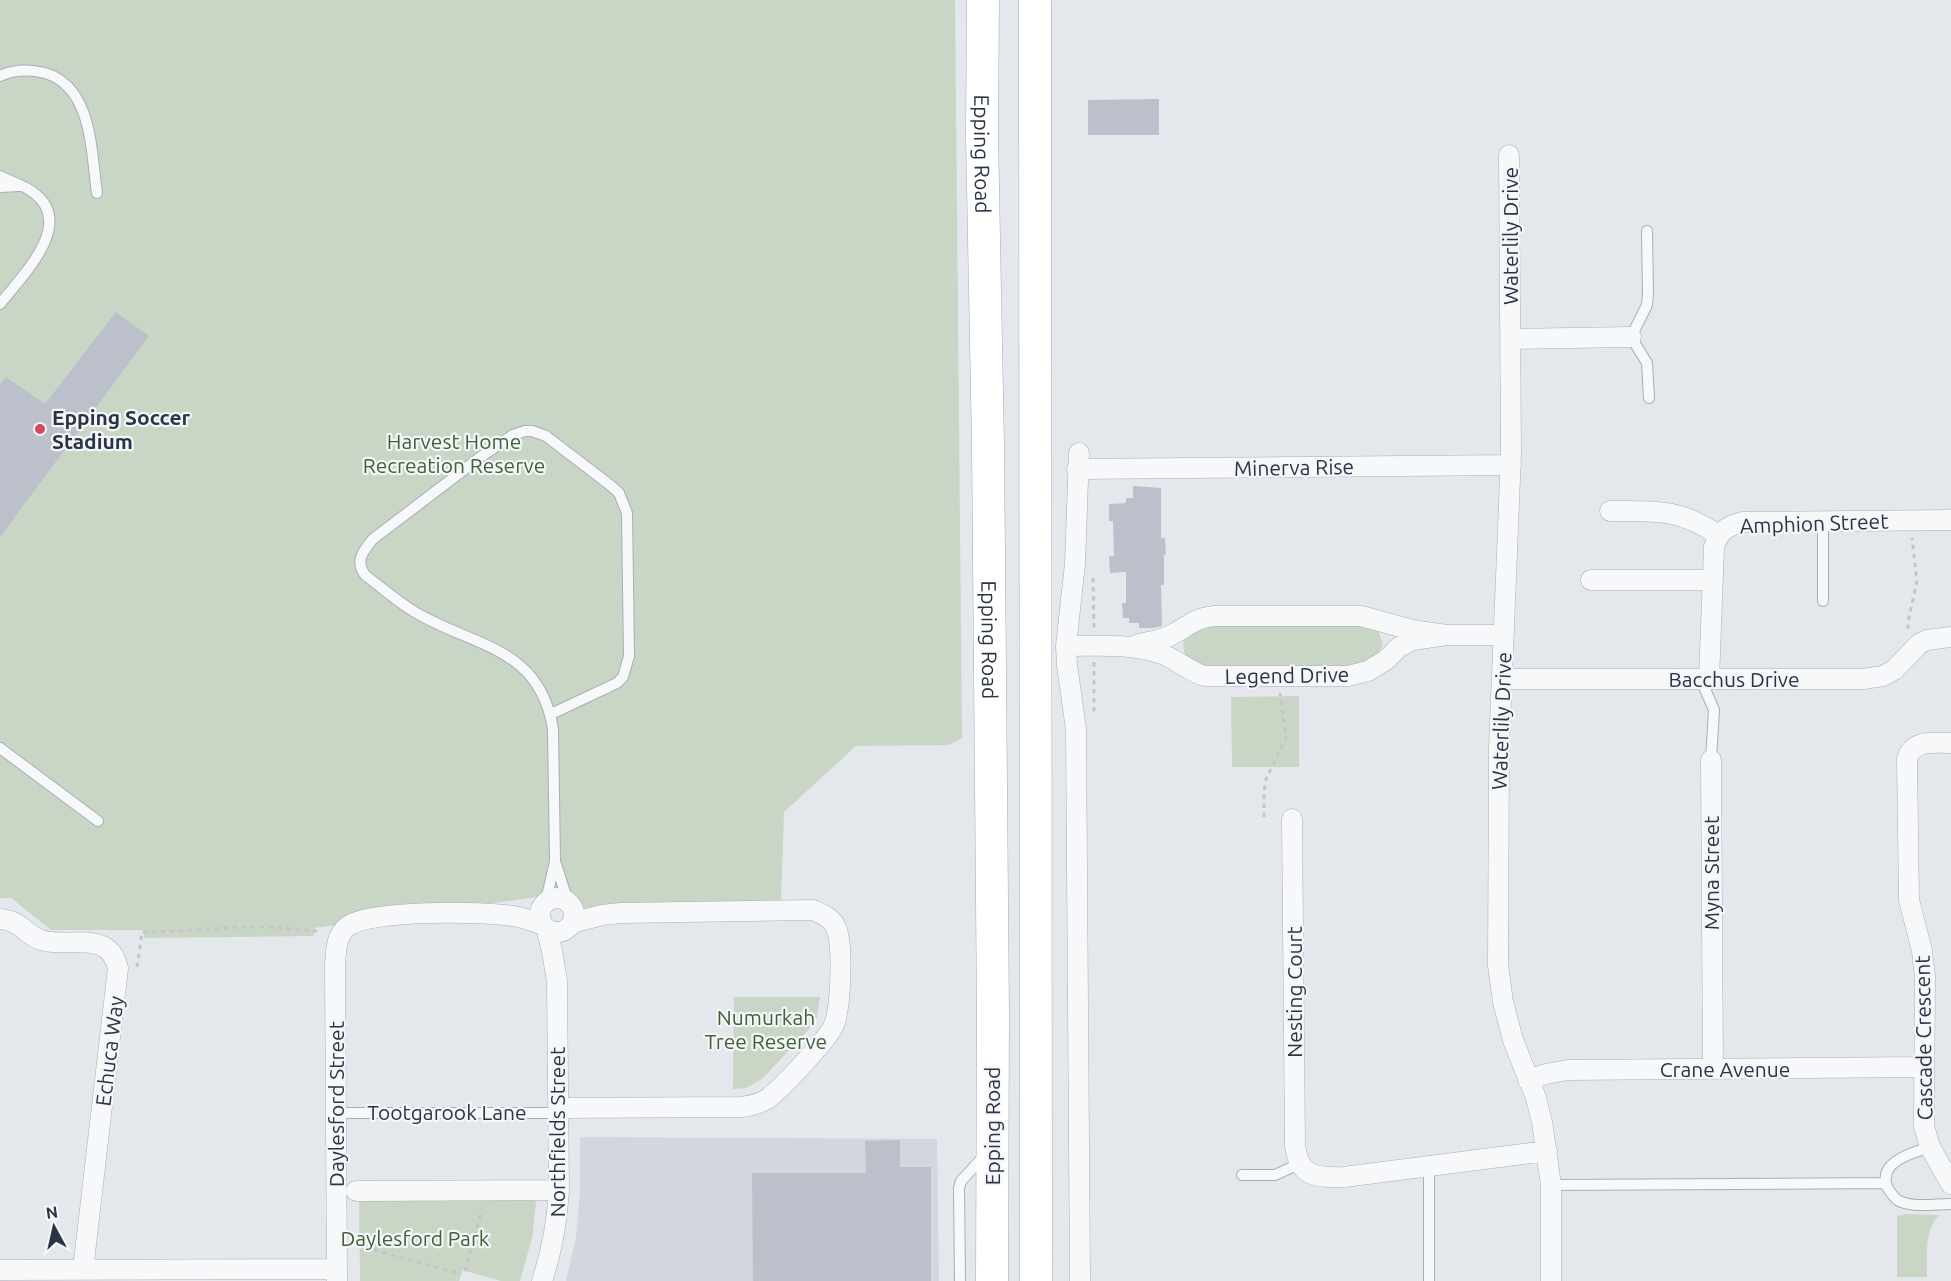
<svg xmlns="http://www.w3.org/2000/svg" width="1951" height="1281" font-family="Ubuntu,sans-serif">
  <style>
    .built { fill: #d2d6de }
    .green { fill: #c9d6c5 }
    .building { fill: #bbc0ca }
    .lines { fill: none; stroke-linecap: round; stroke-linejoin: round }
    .lane-casing { stroke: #a9aeb7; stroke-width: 12 }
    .street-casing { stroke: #a9aeb7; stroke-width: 21 }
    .primary-casing { stroke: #a3abb8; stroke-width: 33 }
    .path { stroke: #c2c5cb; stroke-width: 3; stroke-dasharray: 4.5 4.5; stroke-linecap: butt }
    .lane { stroke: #f7f8fa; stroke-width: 10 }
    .street { stroke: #f7f8fa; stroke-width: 20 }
    .primary { stroke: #fff; stroke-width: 32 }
    .poi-dot { fill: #d1495b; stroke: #f4f6f9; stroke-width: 2 }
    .labels { text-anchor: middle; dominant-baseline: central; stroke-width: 4.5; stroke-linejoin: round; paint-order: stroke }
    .street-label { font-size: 21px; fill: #2b3445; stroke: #f4f6f9 }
    .poi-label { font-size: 21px; font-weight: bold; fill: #2b3445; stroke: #f4f6f9; text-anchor: start }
    .park-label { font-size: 21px; fill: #3f6138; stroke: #f4f6f9 }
  </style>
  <rect width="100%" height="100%" fill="#e4e7ec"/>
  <path class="built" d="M 580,1137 L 937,1139 L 939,1281 L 566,1281 L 576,1238 L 580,1193 Z"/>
  <path class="green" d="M 0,0 L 955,0 L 962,738 L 949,745 L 856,746 L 784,812 L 781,900 L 576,908 L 567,897 L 536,897 L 314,928 L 314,936 L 144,938 L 145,930 L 51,930 L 11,898 L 0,898 Z
    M 1355,621 L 1378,630 L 1383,644 L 1376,658 L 1354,668 L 1211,670 C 1191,663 1181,661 1184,638 L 1198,625 Z
    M 1299,696 L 1299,767 L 1232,767 L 1231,697 Z
    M 734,997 L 820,997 L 817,1017 L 813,1025 L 762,1079 L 746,1088 L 733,1089 Z
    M 359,1194 L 537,1194 L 532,1238 L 520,1281 L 501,1281 L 462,1270 L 459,1281 L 360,1281 Z
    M 1906,1214 L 1939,1215 C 1924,1231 1927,1257 1927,1277 L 1897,1277 L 1897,1216 Z"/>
  <path class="building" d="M 1159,99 L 1159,135 L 1088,135 L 1088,100 Z
    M 116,312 L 149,336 L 0,537 L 0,385 L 6,377 L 45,404 Z
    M 1133,486 L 1161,488 L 1161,538 L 1165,538 L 1166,555 L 1164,555 L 1164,585 L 1161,585 L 1162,626 L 1153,628 L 1139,628 L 1139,623 L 1129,623 L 1129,618 L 1123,618 L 1122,603 L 1126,603 L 1126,572 L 1110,573 L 1109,556 L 1114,556 L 1113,521 L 1109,521 L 1109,504 L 1126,503 L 1126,498 L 1133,498 Z
    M 900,1140 L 900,1167 L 931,1167 L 931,1281 L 753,1281 L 752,1173 L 866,1173 L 865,1141 Z"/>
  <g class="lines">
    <defs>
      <path id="lane" d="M 0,76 C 15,69 29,69 45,73 C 93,87 91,153 97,193
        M 0,176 C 11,182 24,185 34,193 C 76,224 21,277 0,304
        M 0,187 L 19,186
        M 1647,231 L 1648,294 L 1647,305 L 1631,337 L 1647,363 L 1649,398
        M 1823,522 L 1823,601
        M 1701,680 L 1714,710 L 1711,760
        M 0,748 L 98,821
        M 556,864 L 568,902
        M 546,901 L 555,861 L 553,729 C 540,649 480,648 422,616 C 402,606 384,589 366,576 C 354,562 363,551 373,539 L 482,456 L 513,435 L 525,431 L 532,431 L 546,436 L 610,485 L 619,493 L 627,513 L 629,656 L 623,677 L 617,683 L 551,714
        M 336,1113 L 558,1113
        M 1930,1147 C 1913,1153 1878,1161 1887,1187 C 1890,1192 1894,1198 1899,1201 C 1914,1208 1935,1204 1951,1204
        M 1242,1175 L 1275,1175 L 1299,1164
        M 1551,1185 L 1886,1183
        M 960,1281 L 959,1188 L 961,1181 L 986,1154
        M 1429,1281 L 1429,1166"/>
      <path id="street" d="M 1509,155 L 1511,454 L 1499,749 L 1498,965 L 1503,1002 L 1513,1040 L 1536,1098 L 1542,1122 L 1551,1185 L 1551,1281
        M 1511,339 L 1631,337
        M 1079,453 L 1075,564 L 1066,646 L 1067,665 L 1076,729 L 1080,1281
        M 1077,469 L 1511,465
        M 1610,511 C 1655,511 1679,508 1718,535
        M 1591,580 L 1713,580
        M 1138,644 C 1150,642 1164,640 1175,633 C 1191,624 1195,618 1215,616 L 1361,616 L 1412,630 L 1446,635 L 1504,635
        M 1066,646 C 1096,646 1130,643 1159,653 C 1176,658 1189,672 1205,676 L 1348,676 L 1368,671 L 1386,660 L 1399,647 L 1413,640 L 1446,635
        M 1502,679 L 1863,679 L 1883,676 L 1894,670 L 1919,644 L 1927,640 L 1951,637
        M 1709,680 L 1714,547 C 1719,531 1726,527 1742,522 L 1951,520
        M 1951,743 C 1933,743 1913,739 1907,759 L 1909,900 L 1922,951 L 1925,977 L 1924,1126 L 1930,1147 L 1951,1184
        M 1711,760 L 1713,1069
        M 1292,819 L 1295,1144 C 1298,1177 1316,1178 1344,1177 L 1547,1151
        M540 915a17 17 0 1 1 34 0a17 17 0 1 1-34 0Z
        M 0,919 C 22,921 24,934 41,940 C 69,949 108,928 118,968 L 83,1270
        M 1528,1080 L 1546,1074 L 1568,1070 L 1923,1067
        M 558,1108 L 741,1107 C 750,1106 759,1104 767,1099 C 781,1089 825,1042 833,1027 C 841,1011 843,948 837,930 C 834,919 823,914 813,910 L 621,913 L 602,915 L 572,923
        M 356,1191 L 559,1190
        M 0,1270 L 337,1269
        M 337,1281 L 335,964 C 336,951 336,935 348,926 C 369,910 484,911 512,916 C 523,917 533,921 543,925
        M 542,1281 C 552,1251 557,1222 559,1190 L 557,981 L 552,951 L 546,928"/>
      <g id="primary">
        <path id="s1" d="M 983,0 L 982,135 L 988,445 L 993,1014 L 992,1281"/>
        <path d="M 1035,0 L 1036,1281"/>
      </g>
    </defs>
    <use href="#lane" class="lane-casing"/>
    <use href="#street" class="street-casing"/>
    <use href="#primary" class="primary-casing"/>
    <path class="path" d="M 1093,578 L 1094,628
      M 1908,629 L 1908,622 L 1917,581 L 1912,538
      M 1094,662 L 1094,715
      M 1264,817 L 1264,793 L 1266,779 L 1286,738 L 1280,693
      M 137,967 L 142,932 C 179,932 215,927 253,927 C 274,926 296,930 317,931
      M 356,1245 L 461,1274
      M 465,1271 L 482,1209"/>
    <use href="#lane" class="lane"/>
    <use href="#street" class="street"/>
    <use href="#primary" class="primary"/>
  </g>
  <circle class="poi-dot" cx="40" cy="429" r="6"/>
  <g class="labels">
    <g class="street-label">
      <text stroke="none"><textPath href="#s1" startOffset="154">Epping Road</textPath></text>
      <text transform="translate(1510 236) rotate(-90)">Waterlily Drive</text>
      <text transform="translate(1294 467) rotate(-1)">Minerva Rise</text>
      <text transform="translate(1814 523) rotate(-2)">Amphion Street</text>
      <text stroke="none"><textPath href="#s1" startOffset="640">Epping Road</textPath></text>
      <text transform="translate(1287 675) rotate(-1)">Legend Drive</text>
      <text x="1734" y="679">Bacchus Drive</text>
      <text transform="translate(1501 721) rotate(-88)">Waterlily Drive</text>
      <text transform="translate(1711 873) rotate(-90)">Myna Street</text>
      <text transform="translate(1294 992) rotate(-90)">Nesting Court</text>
      <text transform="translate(1923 1038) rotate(-91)">Cascade Crescent</text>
      <text transform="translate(109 1051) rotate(-83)">Echuca Way</text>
      <text x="1725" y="1069">Crane Avenue</text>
      <text transform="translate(336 1104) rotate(-90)">Daylesford Street</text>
      <text x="447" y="1112">Tootgarook Lane</text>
      <text transform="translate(992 1126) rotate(-90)">Epping Road</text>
      <text transform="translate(557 1132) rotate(-90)">Northfields Street</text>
    </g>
    <g class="poi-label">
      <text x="52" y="417">Epping Soccer<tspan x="52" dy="24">Stadium</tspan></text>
    </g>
    <g class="park-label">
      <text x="454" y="441">Harvest Home<tspan x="454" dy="24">Recreation Reserve</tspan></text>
      <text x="766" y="1017">Numurkah<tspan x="766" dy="24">Tree Reserve</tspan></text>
      <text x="415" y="1238">Daylesford Park</text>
    </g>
  </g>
  <g transform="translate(54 1227) rotate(352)" stroke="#f4f6f9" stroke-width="4.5" paint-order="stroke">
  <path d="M0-4.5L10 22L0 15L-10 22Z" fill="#2b3445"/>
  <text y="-9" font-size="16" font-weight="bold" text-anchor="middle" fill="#2b3445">N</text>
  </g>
</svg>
